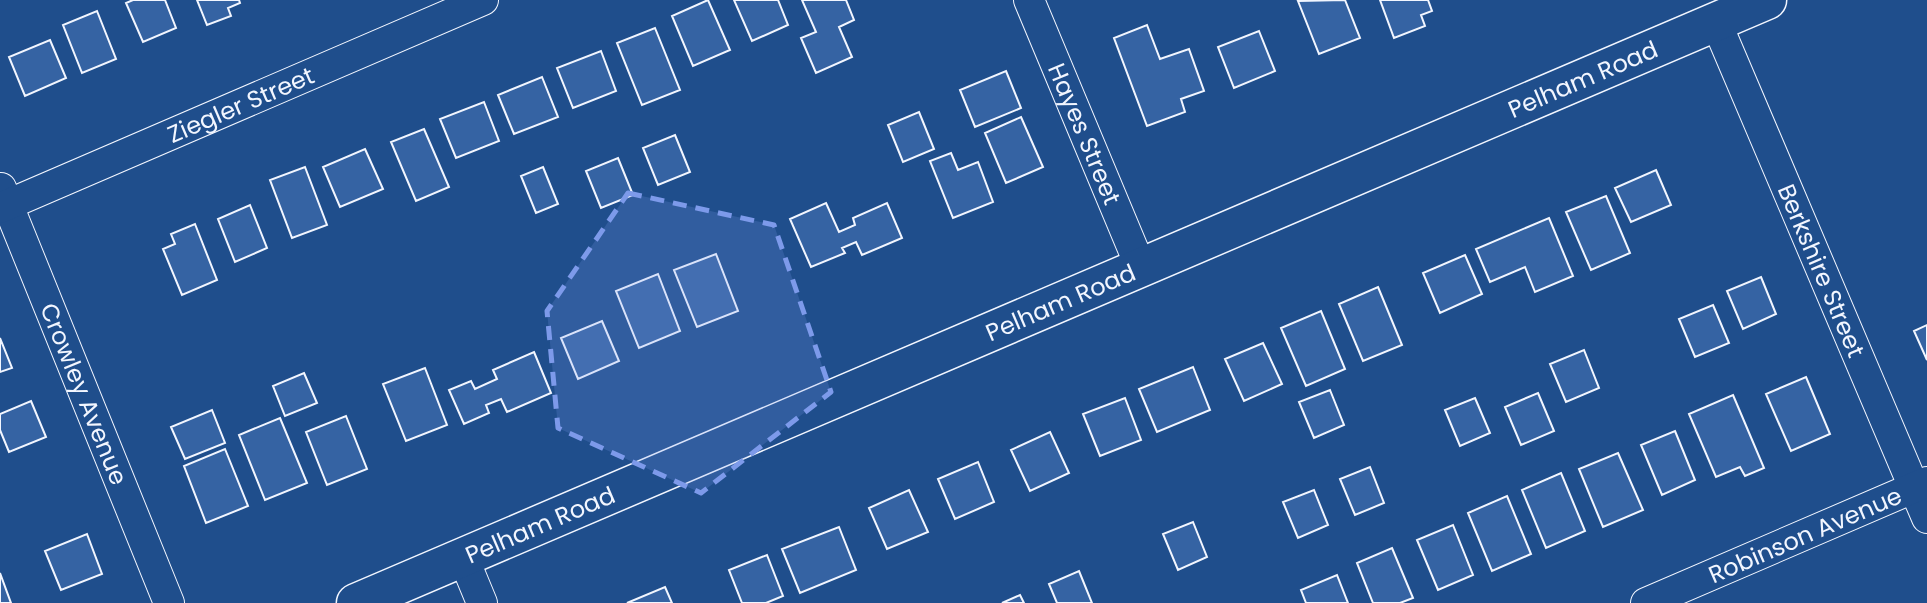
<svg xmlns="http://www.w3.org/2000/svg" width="1927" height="603" font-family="Poppins,sans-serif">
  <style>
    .building { fill: #3563a3; stroke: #f2f6ff; stroke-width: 2 }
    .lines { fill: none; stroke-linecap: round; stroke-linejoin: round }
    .street-casing { stroke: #f2f6ff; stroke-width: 32 }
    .secondary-casing { stroke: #f2f6ff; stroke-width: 41 }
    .street { stroke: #1f4e8c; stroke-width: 30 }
    .secondary { stroke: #1f4e8c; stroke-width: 38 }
    .marked { fill: #7d9aea; fill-opacity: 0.2; stroke: #7d9aea; stroke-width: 5; stroke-dasharray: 14 9; stroke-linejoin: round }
    .labels { text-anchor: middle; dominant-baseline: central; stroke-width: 5; stroke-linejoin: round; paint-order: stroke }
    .street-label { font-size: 24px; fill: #f2f6ff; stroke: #1f4e8c }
  </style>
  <rect width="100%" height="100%" fill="#1f4e8c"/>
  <path class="building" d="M 133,0 L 165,0 L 176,28 L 143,42 L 126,3 Z
    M 197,0 L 239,0 L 240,3 L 228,8 L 231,16 L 207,25 Z
    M 708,0 L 730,50 L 693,66 L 672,16 Z
    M 734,0 L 778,0 L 788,25 L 752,41 Z
    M 802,0 L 846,0 L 854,20 L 839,27 L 852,57 L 816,73 L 801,38 L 816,32 Z
    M 1345,0 L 1360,38 L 1319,54 L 1298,1 Z
    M 1380,0 L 1428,0 L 1432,11 L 1421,15 L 1425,26 L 1394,38 Z
    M 97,11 L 116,59 L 82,73 L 63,25 Z
    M 1147,25 L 1160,59 L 1189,49 L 1204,91 L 1181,99 L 1185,112 L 1147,126 L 1114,38 Z
    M 655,28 L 680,90 L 642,105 L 617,43 Z
    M 1259,31 L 1275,71 L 1234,88 L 1218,47 Z
    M 50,40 L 66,78 L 25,96 L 9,57 Z
    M 601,51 L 616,91 L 573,108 L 557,68 Z
    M 1006,71 L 1021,108 L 975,127 L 960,90 Z
    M 542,77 L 558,117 L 514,134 L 498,95 Z
    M 484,102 L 499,141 L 456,158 L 440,119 Z
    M 919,112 L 934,149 L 903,162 L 888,125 Z
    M 1021,117 L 1043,167 L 1006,183 L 985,133 Z
    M 424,129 L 449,187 L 416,201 L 391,142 Z
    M 675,135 L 690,172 L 658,185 L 643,148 Z
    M 365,149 L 383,189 L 340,207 L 323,167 Z
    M 951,153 L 958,170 L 978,162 L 993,202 L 953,218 L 930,161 Z
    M 618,158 L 633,195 L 601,208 L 586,171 Z
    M 305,167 L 327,225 L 292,238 L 270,180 Z
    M 543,167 L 558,204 L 536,213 L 521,176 Z
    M 1656,170 L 1671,205 L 1631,222 L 1615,188 Z
    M 1606,196 L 1630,253 L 1591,270 L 1566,212 Z
    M 826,203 L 839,232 L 855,225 L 853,218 L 887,203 L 902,238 L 862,255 L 856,242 L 842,248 L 845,253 L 811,267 L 790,219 Z
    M 250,205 L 267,248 L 235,262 L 218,219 Z
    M 1549,218 L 1573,276 L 1535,292 L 1525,267 L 1490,282 L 1476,249 Z
    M 195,224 L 217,280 L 182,295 L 163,249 L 175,244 L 171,234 Z
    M 716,254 L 738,311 L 697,327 L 674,270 Z
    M 1465,255 L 1482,294 L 1440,313 L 1423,273 Z
    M 658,274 L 680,331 L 639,348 L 616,291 Z
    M 1761,277 L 1776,314 L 1743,329 L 1727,291 Z
    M 1378,287 L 1402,345 L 1363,361 L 1339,304 Z
    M 1713,305 L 1729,343 L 1695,357 L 1679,319 Z
    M 1321,311 L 1345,369 L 1306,386 L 1281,328 Z
    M 602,321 L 619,361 L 578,379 L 561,338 Z
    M 1927,325 L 1927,360 L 1914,331 Z
    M 0,338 L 12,368 L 0,372 Z
    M 1263,343 L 1282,384 L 1244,401 L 1225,359 Z
    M 1584,350 L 1599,388 L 1566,402 L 1550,364 Z
    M 534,352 L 551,393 L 507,412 L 501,399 L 486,405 L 489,413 L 464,424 L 449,390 L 471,381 L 475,389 L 497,379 L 493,370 Z
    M 1193,367 L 1210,410 L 1157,432 L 1139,389 Z
    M 425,368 L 447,425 L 406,441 L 383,384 Z
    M 304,373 L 317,403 L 285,416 L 273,386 Z
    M 1806,377 L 1830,434 L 1791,451 L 1766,394 Z
    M 1330,390 L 1344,425 L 1314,438 L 1299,402 Z
    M 1538,393 L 1554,431 L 1521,445 L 1505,407 Z
    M 1733,395 L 1764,468 L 1745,476 L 1740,467 L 1716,477 L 1689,414 Z
    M 1125,398 L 1141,440 L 1100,456 L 1083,414 Z
    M 1475,398 L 1490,433 L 1460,446 L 1445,410 Z
    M 31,401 L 46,437 L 9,452 L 0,430 L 0,414 Z
    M 212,410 L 225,443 L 185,459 L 171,427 Z
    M 346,416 L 367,469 L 327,485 L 306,432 Z
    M 280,418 L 307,483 L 265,500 L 239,435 Z
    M 1675,431 L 1695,480 L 1662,495 L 1641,445 Z
    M 1050,432 L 1069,473 L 1030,491 L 1011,450 Z
    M 225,449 L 248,506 L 206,523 L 184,466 Z
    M 1618,453 L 1643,510 L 1603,527 L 1579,469 Z
    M 978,462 L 994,502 L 955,519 L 938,479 Z
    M 1370,467 L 1384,503 L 1355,515 L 1340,479 Z
    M 1561,473 L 1585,531 L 1546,548 L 1522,490 Z
    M 909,490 L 928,532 L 887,549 L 869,508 Z
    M 1314,490 L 1328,525 L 1298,538 L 1283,502 Z
    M 1507,496 L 1531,554 L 1492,571 L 1468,513 Z
    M 1193,522 L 1207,557 L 1178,570 L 1163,534 Z
    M 1453,525 L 1473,575 L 1438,590 L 1417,540 Z
    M 839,527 L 856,570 L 800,593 L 782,549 Z
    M 87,534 L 102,574 L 61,590 L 45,551 Z
    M 1392,548 L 1413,598 L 1400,603 L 1373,603 L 1357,563 Z
    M 767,555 L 783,596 L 766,603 L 742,603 L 729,570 Z
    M 1079,571 L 1092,603 L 1057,603 L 1049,584 Z
    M 0,573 L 11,603 L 0,603 Z
    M 1337,575 L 1348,603 L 1306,603 L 1301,590 Z
    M 665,587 L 672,603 L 627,603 Z
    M 1020,595 L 1024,603 L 1002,603 Z"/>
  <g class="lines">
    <defs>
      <g id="street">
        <path id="s1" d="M 1029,0 L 1141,268"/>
        <path id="s2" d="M 1716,22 L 1927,518"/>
        <path id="s3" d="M 1,188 L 169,603"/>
        <path id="s4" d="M 0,208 L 483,0"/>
        <path d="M 463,557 L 482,603"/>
        <path id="s5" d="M 1646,603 L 1927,482"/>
      </g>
      <g id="secondary">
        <path id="s6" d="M 356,603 L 1767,0"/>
      </g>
    </defs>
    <use href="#street" class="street-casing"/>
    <use href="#secondary" class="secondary-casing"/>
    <use href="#street" class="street"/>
    <use href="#secondary" class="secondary"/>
  </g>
  <path class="marked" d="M 628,193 L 774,225 L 831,392 L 701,493 L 558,428 L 547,311 Z"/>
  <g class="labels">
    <g class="street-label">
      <text stroke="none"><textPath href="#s6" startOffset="1334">Pelham Road</textPath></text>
      <text stroke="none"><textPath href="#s4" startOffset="262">Ziegler Street</textPath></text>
      <text stroke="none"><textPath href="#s1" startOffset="145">Hayes Street</textPath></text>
      <text stroke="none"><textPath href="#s2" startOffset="270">Berkshire Street</textPath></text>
      <text stroke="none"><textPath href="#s6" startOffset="766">Pelham Road</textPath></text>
      <text stroke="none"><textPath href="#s3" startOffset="222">Crowley Avenue</textPath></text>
      <text stroke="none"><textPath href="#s6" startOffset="200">Pelham Road</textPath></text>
      <text stroke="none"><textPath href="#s5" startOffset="173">Robinson Avenue</textPath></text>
    </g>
  </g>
</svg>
